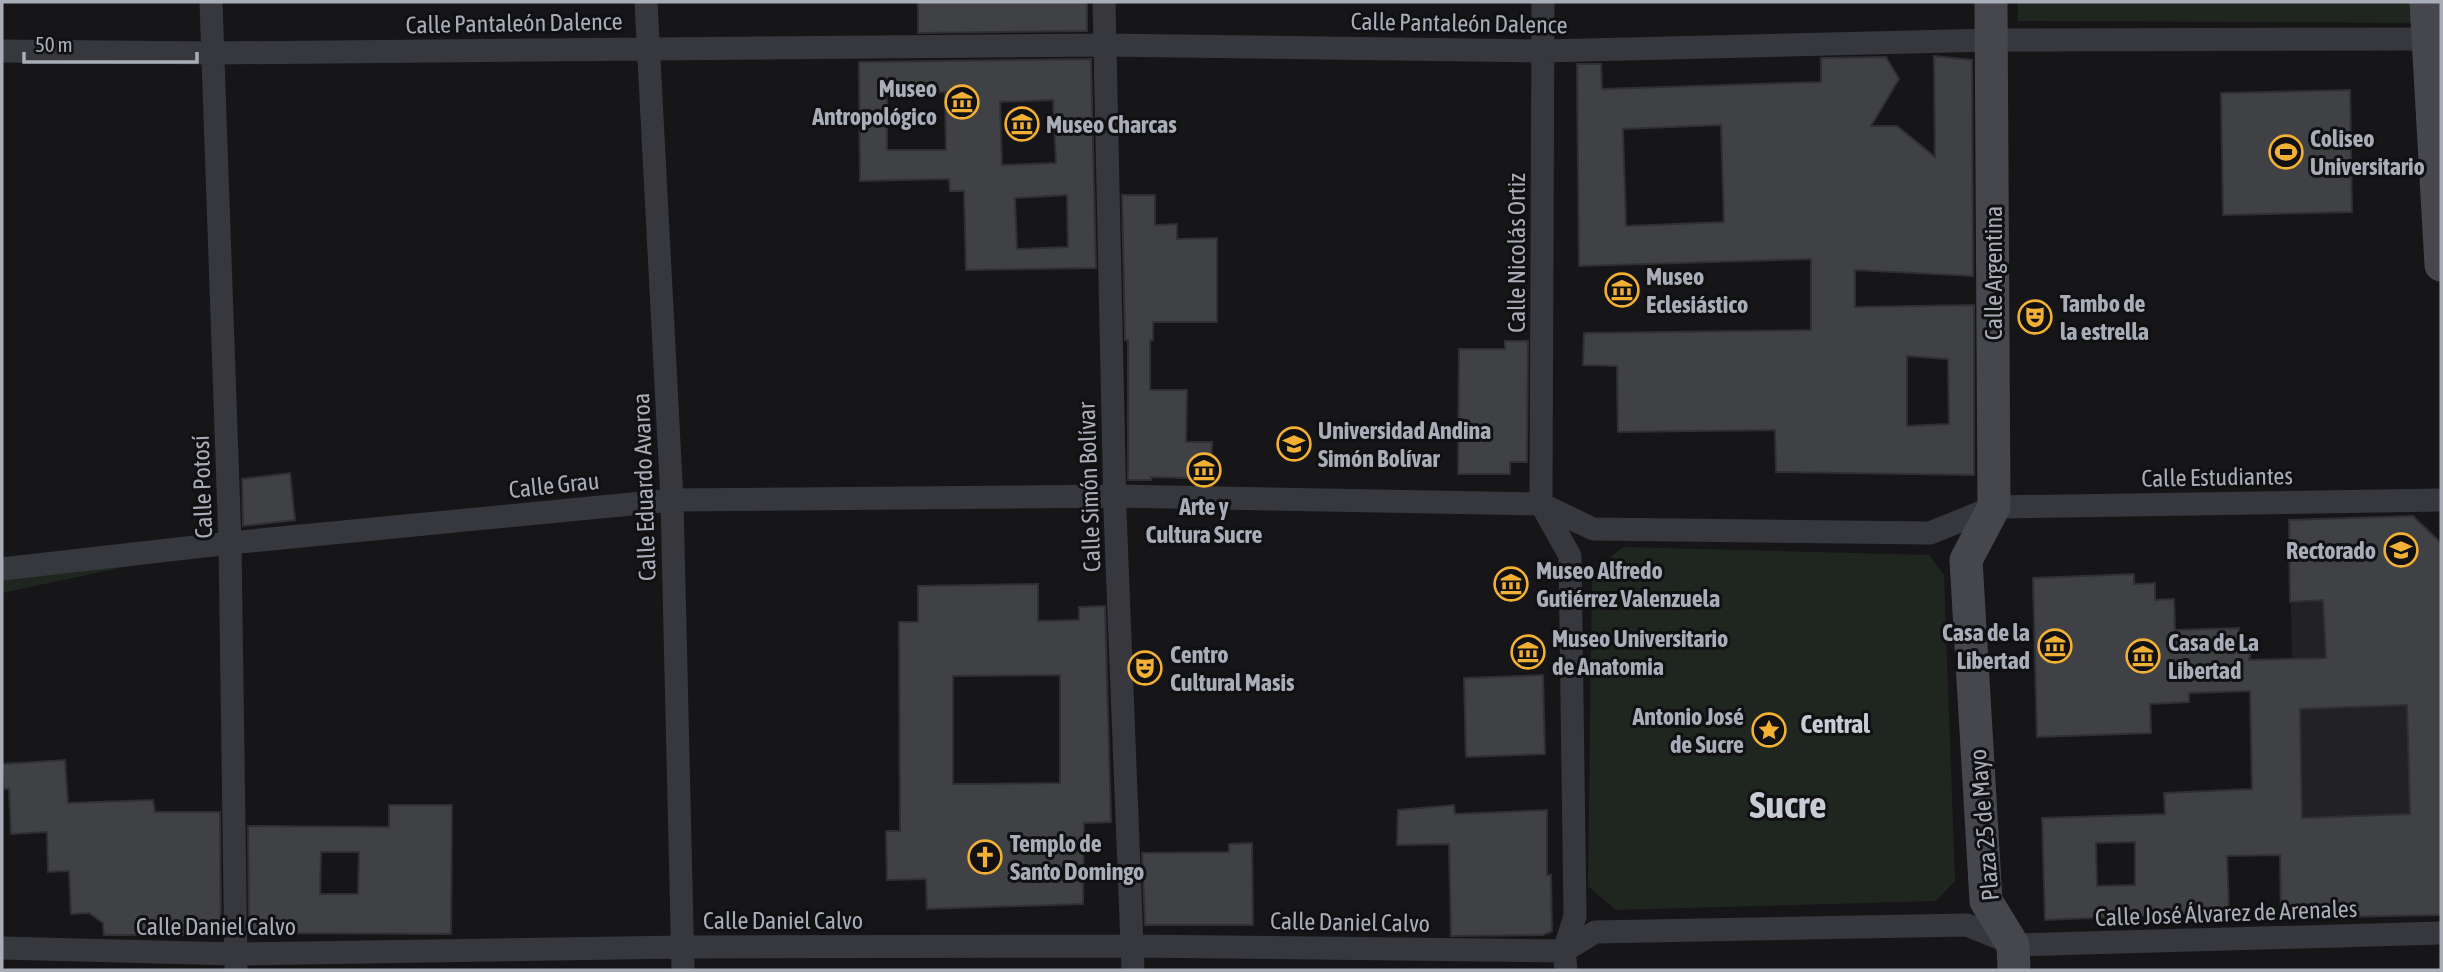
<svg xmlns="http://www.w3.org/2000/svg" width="2443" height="972" font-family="'Asap Condensed',sans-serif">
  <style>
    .built { fill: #222225 }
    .green { fill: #1e261f }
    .building { fill: #404145; stroke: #303034; stroke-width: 2; fill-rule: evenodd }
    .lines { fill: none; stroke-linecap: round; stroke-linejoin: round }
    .street { stroke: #37383d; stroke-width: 23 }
    .secondary { stroke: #45474d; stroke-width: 33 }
    .labels { text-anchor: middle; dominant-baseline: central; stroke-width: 6; stroke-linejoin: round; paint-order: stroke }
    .street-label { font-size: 24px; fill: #a8adb8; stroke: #111113 }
    .poi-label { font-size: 24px; font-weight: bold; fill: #a8adb8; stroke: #111113; text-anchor: start }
    .neighbourhood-label { font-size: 26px; font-weight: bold; fill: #c9ccd4; stroke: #111113 }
    .town-label { font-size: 38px; font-weight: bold; fill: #c9ccd4; stroke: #111113 }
  </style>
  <rect width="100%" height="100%" fill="#161618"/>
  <path class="built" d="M 2413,516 L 2441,543 L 2441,853 L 2253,856 L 2249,660 L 2292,659 L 2289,519 Z"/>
  <path class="green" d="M 2018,2 L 2420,2 L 2415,23 L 2018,21 Z
    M 1623,547 L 1929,555 L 1944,575 L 1955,881 L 1936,901 L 1616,910 L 1588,886 L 1592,572 Z
    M 134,565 L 2,593 L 2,577 Z"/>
  <path class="building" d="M 918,2 L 1087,2 L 1087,31 L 918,33 Z
    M 1934,56 L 1972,60 L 1973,276 L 1855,270 L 1855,307 L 1974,305 L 1974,475 L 1776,472 L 1775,430 L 1618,432 L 1617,366 L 1583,365 L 1584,333 L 1811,330 L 1811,259 L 1579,266 L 1577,64 L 1601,64 L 1602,89 L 1821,82 L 1821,58 L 1886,57 L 1899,79 L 1871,126 L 1897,126 L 1935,157 ZM 1721,125 L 1724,222 L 1626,226 L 1623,129 ZM 1907,356 L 1948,359 L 1949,424 L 1907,426 Z
    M 1091,59 L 1096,268 L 966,270 L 964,191 L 950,191 L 949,179 L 860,181 L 859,62 ZM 887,92 L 945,92 L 946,150 L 887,150 ZM 1053,100 L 1056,163 L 1002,165 L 1000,102 ZM 1067,195 L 1068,247 L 1017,249 L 1015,198 Z
    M 2350,90 L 2352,212 L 2223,215 L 2221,93 Z
    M 1122,195 L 1155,195 L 1155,225 L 1177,224 L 1177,239 L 1217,238 L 1217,322 L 1153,322 L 1153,340 L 1150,340 L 1150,390 L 1187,390 L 1186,442 L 1212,442 L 1211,479 L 1151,477 L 1151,480 L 1128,480 L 1128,340 L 1125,340 Z
    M 1505,341 L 1528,341 L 1527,462 L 1510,462 L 1510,474 L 1458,474 L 1459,349 L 1505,349 Z
    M 290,473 L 295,520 L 243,526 L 242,479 Z
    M 2413,516 L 2441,543 L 2441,915 L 2281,918 L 2280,855 L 2227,856 L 2229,912 L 2045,920 L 2042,818 L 2165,814 L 2164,793 L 2252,789 L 2250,691 L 2189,693 L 2189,702 L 2150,704 L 2151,733 L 2037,737 L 2033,578 L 2134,574 L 2134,584 L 2155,583 L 2155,600 L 2174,599 L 2175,630 L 2239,628 L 2240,652 L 2251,651 L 2249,660 L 2326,658 L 2323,600 L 2290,602 L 2289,520 ZM 2407,705 L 2410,814 L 2302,818 L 2300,709 ZM 2135,842 L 2135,885 L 2097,886 L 2096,843 Z
    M 1038,584 L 1038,621 L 1079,620 L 1079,607 L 1105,606 L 1111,822 L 1084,823 L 1083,904 L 927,909 L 926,879 L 887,880 L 886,831 L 900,831 L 899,622 L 918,622 L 918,586 ZM 1060,675 L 1060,783 L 953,784 L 953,676 Z
    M 1543,675 L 1545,754 L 1466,757 L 1464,678 Z
    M 65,760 L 68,803 L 153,800 L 155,812 L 220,812 L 221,935 L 104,935 L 103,923 L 89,913 L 71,914 L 69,871 L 48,872 L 47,832 L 11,834 L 9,789 L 4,789 L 2,764 Z
    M 389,805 L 452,805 L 451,934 L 249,933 L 248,826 L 389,827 ZM 321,852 L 359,852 L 358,894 L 320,894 Z
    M 1454,805 L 1455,814 L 1547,810 L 1547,875 L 1551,875 L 1552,931 L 1543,935 L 1451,936 L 1449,844 L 1397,845 L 1398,810 Z
    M 1252,843 L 1253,925 L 1145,925 L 1142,853 L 1229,852 L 1229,844 Z"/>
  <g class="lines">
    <path class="street" d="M 211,2 L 230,543 L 236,970
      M 646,2 L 672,500 L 683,970
      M 1104,2 L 1115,511 L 1133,970
      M 1543,2 L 1541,504 L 1570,556 L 1575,916 L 1564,951 L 1566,970
      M 2,51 L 214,53 L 1104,45 L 1544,51 L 1992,40 L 2441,39
      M 2,569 L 230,543 L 672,500 L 1115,496 L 1541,504 L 1593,529 L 1930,533 L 1994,507 L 2441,500
      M 2,948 L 236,954 L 683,947 L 1132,946 L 1564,951
      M 1564,951 L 1595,932 L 1967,925 L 2017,945 L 2441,933"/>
    <path class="secondary" d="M 1991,2 L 1994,507 L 1966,560 L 1986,901 L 2013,945 L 2014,970
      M 2426,2 L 2441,265"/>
  </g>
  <defs>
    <symbol id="museum-ring" viewBox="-11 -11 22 22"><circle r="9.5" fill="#111113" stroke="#f2b134" stroke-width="1.5"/><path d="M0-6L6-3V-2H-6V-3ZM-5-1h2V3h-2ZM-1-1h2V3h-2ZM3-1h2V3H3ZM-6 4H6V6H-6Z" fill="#f2b134"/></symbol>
    <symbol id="stadium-ring" viewBox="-11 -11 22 22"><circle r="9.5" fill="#111113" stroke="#f2b134" stroke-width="1.5"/><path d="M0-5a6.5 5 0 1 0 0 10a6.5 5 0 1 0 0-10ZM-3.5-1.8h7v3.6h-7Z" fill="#f2b134"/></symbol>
    <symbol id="theatre-ring" viewBox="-11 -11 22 22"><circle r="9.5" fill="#111113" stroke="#f2b134" stroke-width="1.5"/><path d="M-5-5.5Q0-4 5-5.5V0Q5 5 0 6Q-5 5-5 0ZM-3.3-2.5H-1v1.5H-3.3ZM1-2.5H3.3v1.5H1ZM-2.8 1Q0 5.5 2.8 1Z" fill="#f2b134"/></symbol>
    <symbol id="university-ring" viewBox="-11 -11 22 22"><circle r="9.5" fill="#111113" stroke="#f2b134" stroke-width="1.5"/><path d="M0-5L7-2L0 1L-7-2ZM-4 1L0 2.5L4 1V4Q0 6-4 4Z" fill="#f2b134"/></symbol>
    <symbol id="sight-ring" viewBox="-11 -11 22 22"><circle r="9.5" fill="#111113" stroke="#f2b134" stroke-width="1.5"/><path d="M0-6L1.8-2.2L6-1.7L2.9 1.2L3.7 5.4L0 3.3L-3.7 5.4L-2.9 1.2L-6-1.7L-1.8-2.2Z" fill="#f2b134"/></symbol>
    <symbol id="church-ring" viewBox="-11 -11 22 22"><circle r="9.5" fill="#111113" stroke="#f2b134" stroke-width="1.5"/><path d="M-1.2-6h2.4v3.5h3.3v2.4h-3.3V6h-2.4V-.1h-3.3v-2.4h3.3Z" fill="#f2b134"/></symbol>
  </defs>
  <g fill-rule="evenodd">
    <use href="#museum-ring" x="943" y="83" width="38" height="38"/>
    <use href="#museum-ring" x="1003" y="105" width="38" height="38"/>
    <use href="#stadium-ring" x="2267" y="133" width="38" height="38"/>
    <use href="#museum-ring" x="1603" y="271" width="38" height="38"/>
    <use href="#theatre-ring" x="2016" y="298" width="38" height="38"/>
    <use href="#university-ring" x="1275" y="425" width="38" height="38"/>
    <use href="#museum-ring" x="1185" y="451" width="38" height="38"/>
    <use href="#university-ring" x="2382" y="531" width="38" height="38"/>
    <use href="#museum-ring" x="1492" y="565" width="38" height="38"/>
    <use href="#museum-ring" x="2036" y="627" width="38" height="38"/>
    <use href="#museum-ring" x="1509" y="633" width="38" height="38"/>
    <use href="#museum-ring" x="2124" y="637" width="38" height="38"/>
    <use href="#theatre-ring" x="1126" y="649" width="38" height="38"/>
    <use href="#sight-ring" x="1750" y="711" width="38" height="38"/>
    <use href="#church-ring" x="966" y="838" width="38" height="38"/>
  </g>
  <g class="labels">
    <g class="street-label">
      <text transform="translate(514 23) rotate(-1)">Calle Pantaleón Dalence</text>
      <text transform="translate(1459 23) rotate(1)">Calle Pantaleón Dalence</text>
      <text transform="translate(1516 253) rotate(-90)">Calle Nicolás Ortiz</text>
      <text transform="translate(1993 273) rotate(-90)">Calle Argentina</text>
      <text transform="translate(2217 477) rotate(-1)">Calle Estudiantes</text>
      <text transform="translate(554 485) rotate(-6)">Calle Grau</text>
      <text transform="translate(202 487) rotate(-92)">Calle Potosí</text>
      <text transform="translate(644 487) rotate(-92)">Calle Eduardo Avaroa</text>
      <text transform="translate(1089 487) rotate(-92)">Calle Simón Bolívar</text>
      <text transform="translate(1984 825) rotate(-95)">Plaza 25 de Mayo</text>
      <text transform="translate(2226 913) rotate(-2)">Calle José Álvarez de Arenales</text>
      <text x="783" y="920">Calle Daniel Calvo</text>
      <text transform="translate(1350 922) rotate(1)">Calle Daniel Calvo</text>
      <text x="216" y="926">Calle Daniel Calvo</text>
    </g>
    <g class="poi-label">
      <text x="937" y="88" text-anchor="end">Museo<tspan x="937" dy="28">Antropológico</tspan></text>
      <text x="1046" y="124">Museo Charcas</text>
      <text x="2310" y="138">Coliseo<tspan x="2310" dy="28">Universitario</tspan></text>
      <text x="1646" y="276">Museo<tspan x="1646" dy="28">Eclesiástico</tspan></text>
      <text x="2060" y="303">Tambo de<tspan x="2060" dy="28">la estrella</tspan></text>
      <text x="1318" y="430">Universidad Andina<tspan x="1318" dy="28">Simón Bolívar</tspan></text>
      <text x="1204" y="506" text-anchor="middle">Arte y<tspan x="1204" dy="28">Cultura Sucre</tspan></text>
      <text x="2376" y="550" text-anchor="end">Rectorado</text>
      <text x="1536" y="570">Museo Alfredo<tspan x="1536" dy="28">Gutiérrez Valenzuela</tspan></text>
      <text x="2030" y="632" text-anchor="end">Casa de la<tspan x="2030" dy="28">Libertad</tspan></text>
      <text x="1552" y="638">Museo Universitario<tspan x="1552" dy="28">de Anatomia</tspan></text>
      <text x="2168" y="642">Casa de La<tspan x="2168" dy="28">Libertad</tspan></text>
      <text x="1170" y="654">Centro<tspan x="1170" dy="28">Cultural Masis</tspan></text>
      <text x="1744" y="716" text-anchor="end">Antonio José<tspan x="1744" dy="28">de Sucre</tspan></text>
      <text x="1010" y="843">Templo de<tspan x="1010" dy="28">Santo Domingo</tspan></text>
    </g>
    <g class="neighbourhood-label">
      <text x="1835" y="724">Central</text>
    </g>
    <g class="town-label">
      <text x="1788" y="804">Sucre</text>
    </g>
  </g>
  <rect width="2443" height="972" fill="none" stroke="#a8adb8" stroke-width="7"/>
  <path d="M24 52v10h173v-10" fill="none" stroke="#a8adb8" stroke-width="3.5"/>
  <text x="35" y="52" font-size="21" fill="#a8adb8" stroke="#111113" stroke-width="5" paint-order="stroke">50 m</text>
</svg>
